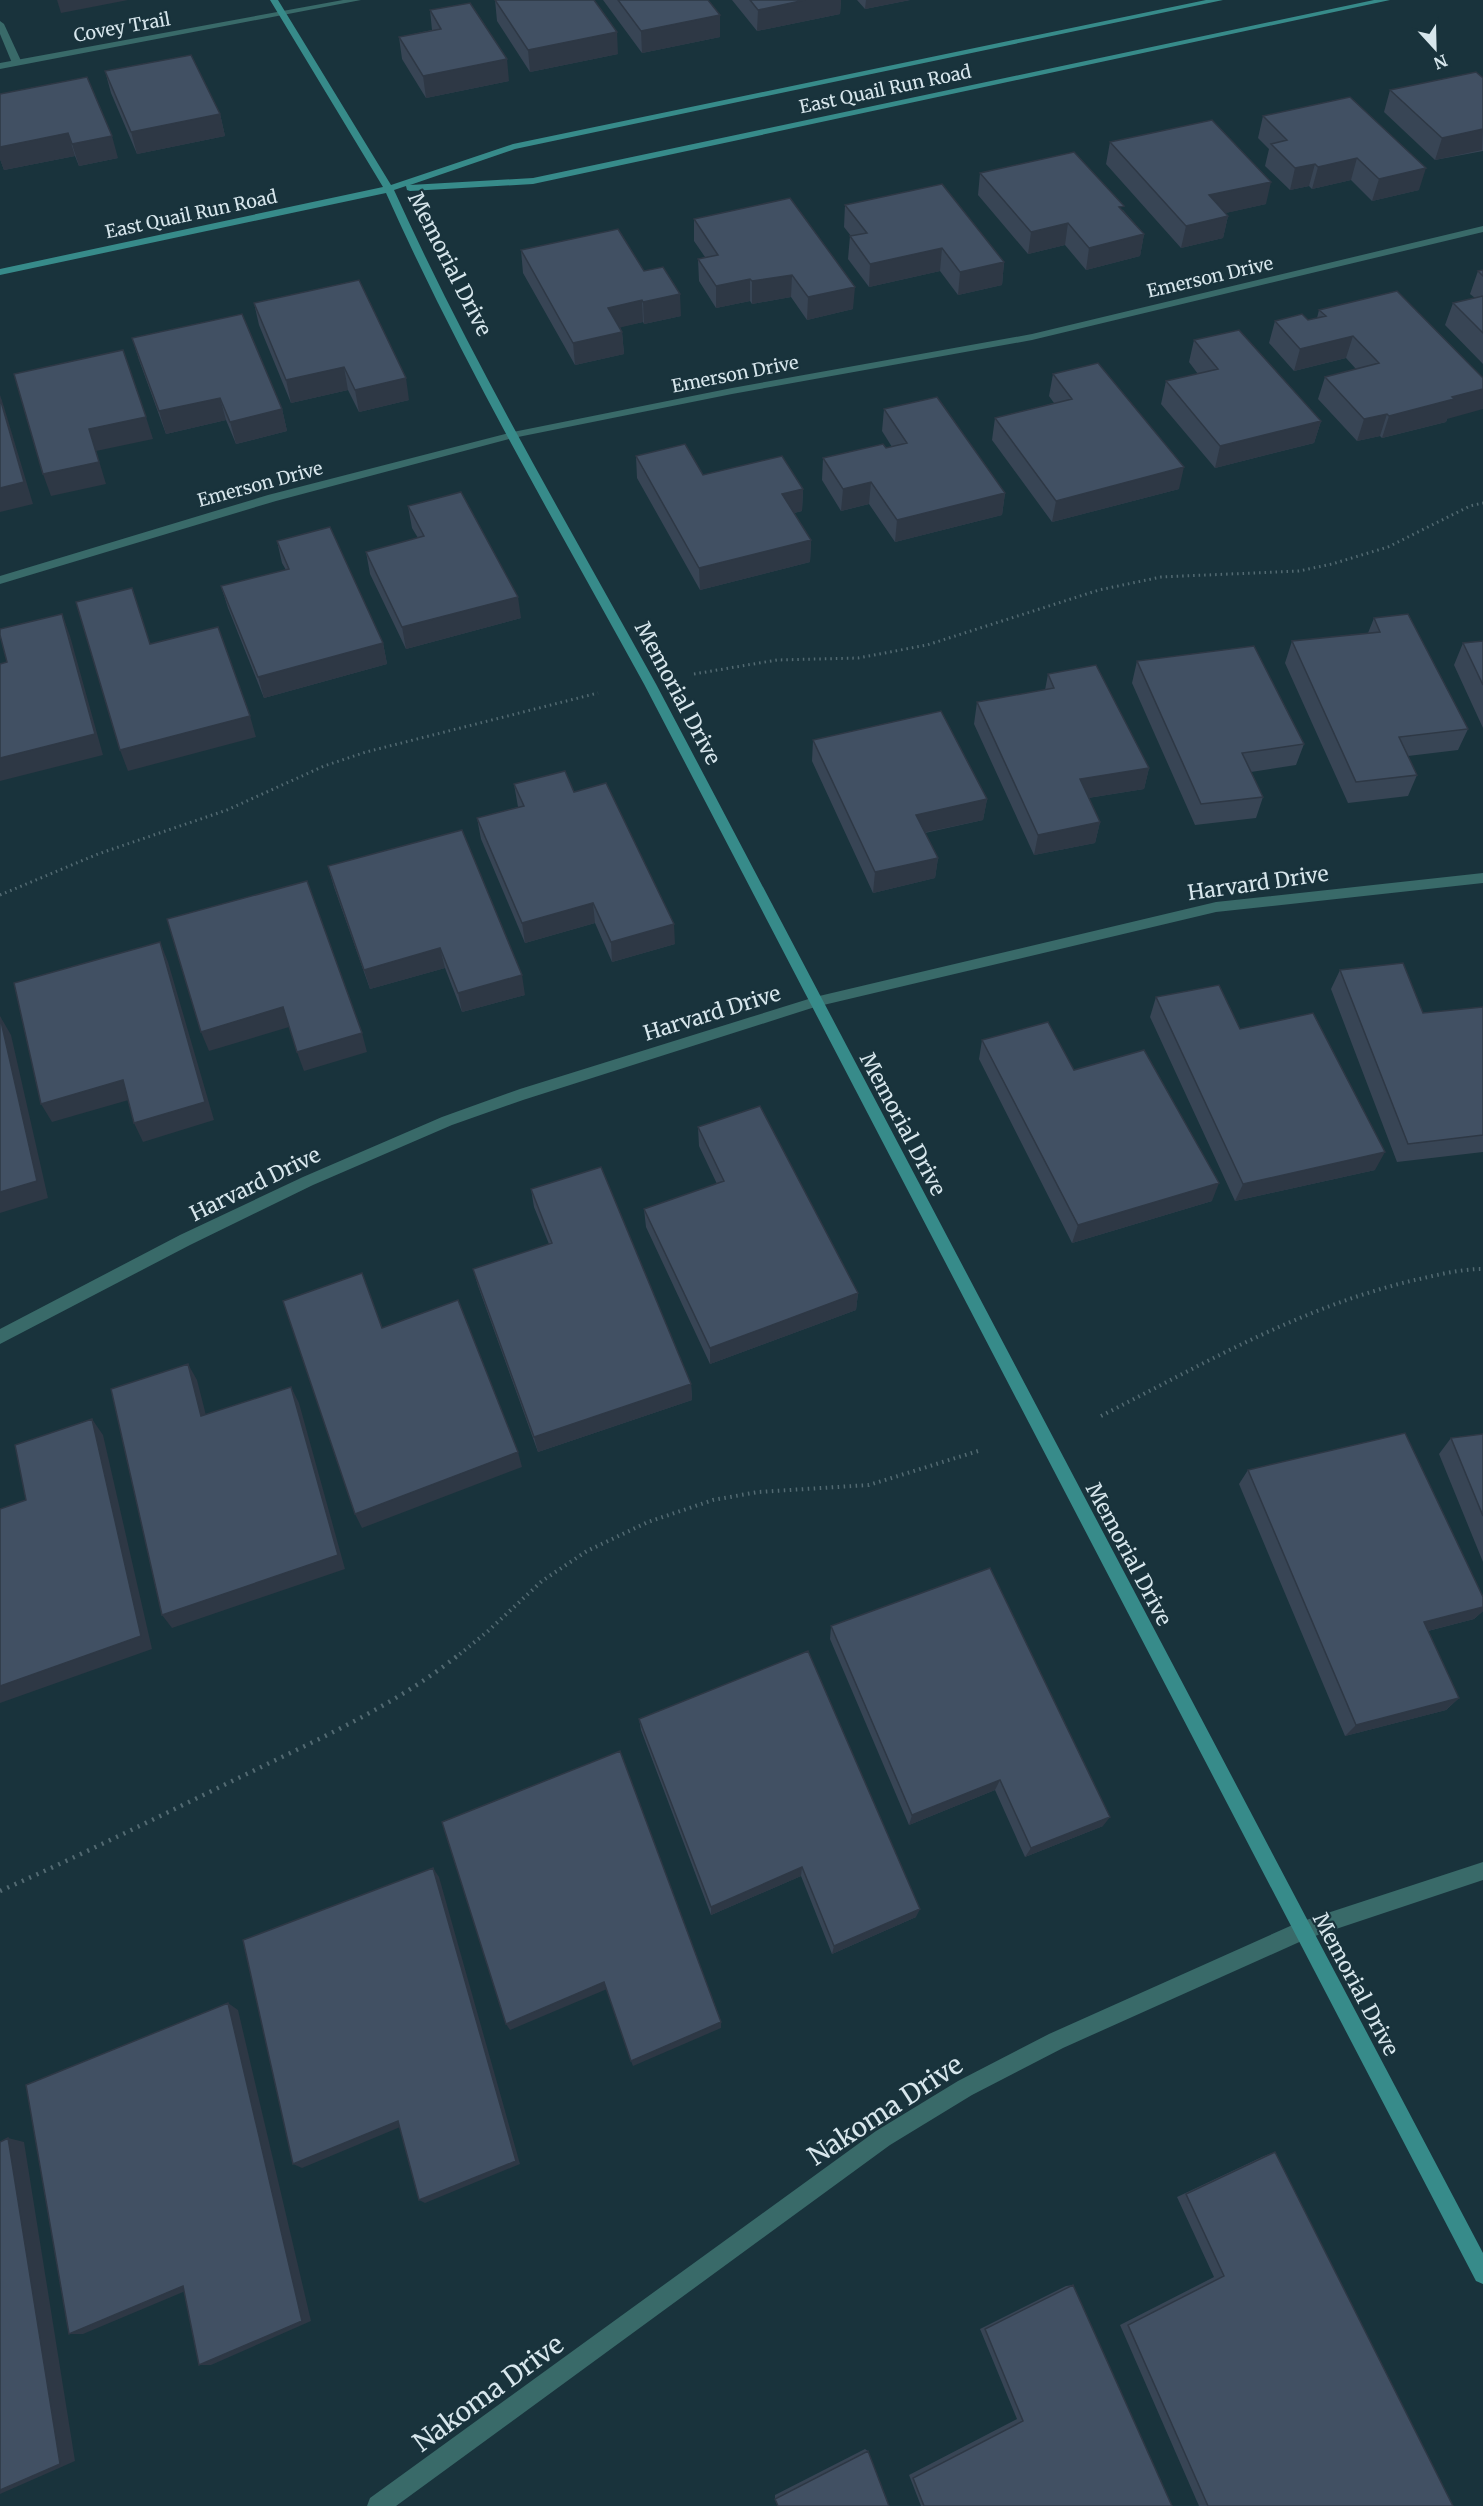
<svg xmlns="http://www.w3.org/2000/svg" width="1483" height="2506" font-family="Merriweather,serif">
  <style>
    .lines { fill: none; stroke-linecap: round; stroke-linejoin: round }
    .path-far2 { stroke: #536a72; stroke-width: 3; stroke-dasharray: 1.5 4; stroke-linecap: butt }
    .path-far1 { stroke: #536a72; stroke-width: 4; stroke-dasharray: 1.5 4.5; stroke-linecap: butt }
    .path { stroke: #536a72; stroke-width: 4.5; stroke-dasharray: 2 6; stroke-linecap: butt }
    .lane { fill: #396a69; fill-rule: evenodd }
    .street { fill: #396a69; fill-rule: evenodd }
    .secondary { fill: #378b8a; fill-rule: evenodd }
    .wall { fill: #384555 }
    .shaded-wall { fill: #2e3845 }
    .building { fill: #415063; stroke: #2e3845; stroke-width: 1.5 }
    .labels { text-anchor: middle; dominant-baseline: central; stroke-width: 4.5; stroke-linejoin: round; paint-order: stroke }
    .far-street-label { font-size: 18px; fill: #d7e6ec; stroke: #19333c }
    .street-label { font-size: 21px; fill: #d7e6ec; stroke: #19333c }
    .near-street-label { font-size: 26px; fill: #d7e6ec; stroke: #19333c }
  </style>
  <rect width="100%" height="100%" fill="#19333c"/>
  <g class="lines">
    <path class="path-far2" d="M 694,674 L 777,660 L 858,658 L 927,645 L 1099,590 L 1161,577 L 1299,571 L 1332,564 L 1388,547 L 1470,506 L 1483,503
      M 0,895 L 98,854 L 227,810 L 324,766 L 366,752 L 598,693"/>
    <path class="path-far1" d="M 1101,1416 C 1203,1364 1303,1306 1415,1280 C 1437,1275 1460,1269 1483,1269
      M 455,1658 L 487,1632 L 542,1581 L 587,1551 L 648,1522 L 713,1500 L 758,1492 L 869,1485 L 978,1451"/>
    <path class="path" d="M 0,1891 C 86,1853 170,1811 255,1770 C 323,1737 397,1704 457,1656"/>
    <path class="lane" d="M 0,21 L 4,24 L 22,63 L 20,65 L 12,63 L 0,34 Z"/>
    <path class="street" d="M 343,0 L 361,0 L 0,69 L 0,63 Z
      M 1483,226 L 1483,232 L 1032,340 L 732,394 L 513,438 L 276,501 L 0,584 L 0,576 L 268,495 L 513,432 L 732,388 L 1032,334 Z
      M 1483,873 L 1483,883 L 1216,912 L 815,1007 L 523,1100 L 452,1125 L 313,1185 L 190,1245 L 0,1344 L 0,1329 L 180,1235 L 303,1177 L 442,1117 L 520,1089 L 815,997 L 1216,902 Z
      M 1483,1862 L 1483,1880 L 1306,1939 L 1063,2048 L 972,2095 L 890,2145 L 396,2506 L 367,2506 L 370,2498 L 876,2131 L 958,2081 L 1049,2034 L 1297,1923 Z"/>
    <path class="secondary" d="M 270,0 L 278,0 L 391,185 L 513,144 L 1206,0 L 1223,0 L 515,149 L 410,185 L 533,178 L 1374,0 L 1390,0 L 533,184 L 410,191 L 407,190 L 406,186 L 394,190 C 471,360 566,521 656,684 L 1483,2253 L 1483,2284 L 1476,2281 L 644,684 C 555,522 461,361 386,193 L 0,275 L 0,269 L 383,187 Z"/>
  </g>
  <path class="wall" d="M 495,0 L 618,54 L 530,72 L 497,21 Z
    M 603,0 L 708,0 L 720,37 L 642,53 Z
    M 732,0 L 841,0 L 840,14 L 757,31 Z
    M 857,0 L 910,0 L 865,9 Z
    M 430,10 L 509,81 L 426,98 L 402,59 L 399,37 L 432,30 Z
    M 105,71 L 220,114 L 225,136 L 137,154 L 111,93 Z
    M 1483,78 L 1483,151 L 1435,160 L 1384,112 L 1390,90 Z
    M 0,94 L 118,158 L 79,166 L 75,156 L 4,170 L 0,159 Z
    M 1350,97 L 1419,190 L 1372,201 L 1351,180 L 1312,189 L 1309,186 L 1290,190 L 1265,166 L 1269,149 L 1258,138 L 1263,116 Z
    M 1110,142 L 1266,204 L 1225,213 L 1228,216 L 1223,238 L 1181,248 L 1106,164 Z
    M 980,173 L 1123,210 L 1144,234 L 1140,256 L 1086,270 L 1065,245 L 1028,254 L 978,195 Z
    M 845,205 L 1004,262 L 1002,285 L 958,295 L 940,271 L 869,287 L 848,259 L 850,236 L 851,236 L 844,227 Z
    M 694,219 L 853,309 L 807,320 L 791,297 L 752,304 L 750,301 L 716,308 L 699,281 L 698,259 L 705,257 L 694,241 Z
    M 521,250 L 644,271 L 681,316 L 644,324 L 643,322 L 620,327 L 622,332 L 624,354 L 575,365 L 523,273 Z
    M 1483,270 L 1483,364 L 1445,325 L 1453,303 L 1475,298 L 1470,294 L 1478,271 Z
    M 1397,291 L 1447,419 L 1446,422 L 1382,438 L 1380,436 L 1357,441 L 1318,399 L 1325,377 L 1356,369 L 1346,358 L 1294,371 L 1269,343 L 1275,321 L 1308,320 L 1317,318 L 1319,310 Z
    M 254,303 L 409,400 L 359,412 L 348,390 L 291,403 L 259,325 Z
    M 132,338 L 282,409 L 287,431 L 236,444 L 226,420 L 166,434 L 139,360 Z
    M 1194,340 L 1321,421 L 1314,443 L 1215,468 L 1161,404 L 1166,381 L 1198,374 L 1189,362 Z
    M 1053,374 L 1179,489 L 1052,522 L 992,440 L 995,418 L 1054,403 L 1049,396 Z
    M 884,409 L 1005,493 L 1002,515 L 895,542 L 869,504 L 841,511 L 822,480 L 823,458 L 892,447 L 882,431 Z
    M 636,456 L 703,475 L 803,489 L 802,511 L 794,513 L 811,540 L 810,562 L 700,590 L 637,478 Z
    M 408,506 L 521,618 L 406,649 L 370,574 L 366,552 L 418,538 L 412,528 Z
    M 277,541 L 383,643 L 387,664 L 264,698 L 228,608 L 221,586 L 286,570 L 282,563 Z
    M 1374,618 L 1468,729 L 1458,750 L 1408,756 L 1417,775 L 1408,796 L 1348,803 L 1285,663 L 1292,641 L 1368,633 Z
    M 1483,641 L 1483,728 L 1454,665 L 1463,643 Z
    M 1137,661 L 1304,744 L 1296,765 L 1251,772 L 1263,797 L 1256,818 L 1195,825 L 1132,683 Z
    M 1048,674 L 1149,768 L 1144,789 L 1088,798 L 1100,822 L 1095,843 L 1034,855 L 974,724 L 977,702 L 1045,690 Z
    M 813,740 L 987,799 L 983,820 L 925,833 L 938,858 L 935,878 L 873,893 L 812,761 Z
    M 514,784 L 574,792 L 675,944 L 612,962 L 595,923 L 525,943 L 481,839 L 477,818 L 518,807 Z
    M 328,866 L 525,995 L 462,1012 L 445,968 L 370,989 L 334,887 Z
    M 1340,970 L 1423,1013 L 1483,1007 L 1483,1152 L 1397,1162 L 1331,989 Z
    M 1156,997 L 1240,1029 L 1375,1170 L 1235,1201 L 1150,1017 Z
    M 982,1040 L 1074,1070 L 1212,1201 L 1072,1243 L 979,1059 Z
    M 698,1127 L 858,1293 L 856,1310 L 710,1364 L 646,1227 L 644,1209 L 717,1184 L 699,1146 Z
    M 531,1189 L 691,1384 L 692,1400 L 538,1452 L 478,1286 L 473,1269 L 549,1244 L 534,1207 Z
    M 1483,1434 L 1483,1562 L 1439,1454 L 1451,1438 Z
    M 1248,1470 L 1483,1597 L 1483,1611 L 1474,1619 L 1428,1631 L 1459,1698 L 1446,1710 L 1345,1736 L 1239,1484 Z
    M 831,1626 L 1103,1826 L 1025,1857 L 995,1790 L 909,1825 L 830,1639 Z
    M 639,1719 L 916,1917 L 832,1954 L 801,1876 L 711,1915 L 641,1730 Z
    M 1275,2152 L 1453,2506 L 1199,2506 L 1120,2325 L 1214,2277 L 1177,2197 L 1264,2156 Z
    M 1073,2285 L 1172,2506 L 921,2506 L 909,2475 L 1017,2419 L 980,2329 L 1066,2286 Z
    M 865,2449 L 868,2451 L 775,2499 L 775,2495 Z"/>
  <path class="shaded-wall" d="M 57,0 L 128,0 L 61,13 Z
    M 805,0 L 841,0 L 840,14 L 757,31 L 758,10 Z
    M 866,0 L 910,0 L 865,9 Z
    M 720,15 L 720,37 L 642,53 L 641,31 Z
    M 617,32 L 618,54 L 530,72 L 528,50 Z
    M 507,59 L 509,81 L 426,98 L 423,76 Z
    M 220,114 L 225,136 L 137,154 L 131,132 Z
    M 1483,129 L 1482,150 L 1435,160 L 1442,138 Z
    M 68,133 L 75,156 L 4,170 L 0,159 L 0,147 Z
    M 112,136 L 118,158 L 79,166 L 72,144 Z
    M 1357,158 L 1351,180 L 1312,189 L 1318,167 Z
    M 1315,164 L 1309,186 L 1290,190 L 1295,168 Z
    M 1426,168 L 1419,190 L 1372,201 L 1379,179 Z
    M 1271,182 L 1266,204 L 1204,218 L 1209,195 Z
    M 1228,216 L 1223,238 L 1181,248 L 1186,226 Z
    M 1068,223 L 1065,245 L 1028,254 L 1031,232 Z
    M 1144,234 L 1140,256 L 1086,270 L 1089,248 Z
    M 942,248 L 940,271 L 869,287 L 870,264 Z
    M 1004,262 L 1002,285 L 958,295 L 960,272 Z
    M 792,275 L 791,297 L 752,304 L 752,281 Z
    M 750,279 L 750,301 L 716,308 L 716,286 Z
    M 855,287 L 853,309 L 807,320 L 808,297 Z
    M 680,294 L 681,316 L 644,324 L 643,302 Z
    M 642,300 L 643,322 L 610,330 L 608,308 Z
    M 622,332 L 624,354 L 575,365 L 573,343 Z
    M 1353,336 L 1346,358 L 1294,371 L 1300,349 Z
    M 344,367 L 348,390 L 291,403 L 286,380 Z
    M 406,378 L 409,400 L 359,412 L 355,390 Z
    M 1483,389 L 1483,409 L 1447,419 L 1446,422 L 1382,438 L 1389,416 L 1452,397 Z
    M 0,395 L 4,407 L 33,504 L 0,512 Z
    M 220,398 L 226,420 L 166,434 L 159,411 Z
    M 282,409 L 287,431 L 236,444 L 230,422 Z
    M 1387,414 L 1380,436 L 1357,441 L 1364,419 Z
    M 146,417 L 153,439 L 96,451 L 106,484 L 51,496 L 43,474 L 89,429 Z
    M 1321,421 L 1314,443 L 1215,468 L 1220,446 Z
    M 1184,467 L 1179,489 L 1052,522 L 1056,501 Z
    M 871,482 L 869,504 L 841,511 L 843,489 Z
    M 803,489 L 802,511 L 782,516 L 782,494 Z
    M 1005,493 L 1002,515 L 895,542 L 897,520 Z
    M 811,540 L 810,562 L 700,590 L 699,568 Z
    M 518,597 L 521,618 L 406,649 L 402,627 Z
    M 62,614 L 70,636 L 103,755 L 0,781 L 0,758 Z
    M 383,643 L 387,664 L 264,698 L 258,677 Z
    M 250,716 L 256,737 L 128,771 L 120,750 Z
    M 1149,768 L 1144,789 L 1075,800 L 1080,779 Z
    M 987,799 L 983,820 L 913,835 L 916,815 Z
    M 1100,822 L 1095,843 L 1034,855 L 1038,835 Z
    M 938,858 L 935,878 L 873,893 L 875,872 Z
    M 593,903 L 595,923 L 525,943 L 522,923 Z
    M 674,924 L 675,944 L 612,962 L 611,942 Z
    M 160,942 L 168,962 L 214,1120 L 143,1142 L 134,1123 Z
    M 440,948 L 445,968 L 370,989 L 364,970 Z
    M 522,975 L 525,995 L 462,1012 L 458,993 Z
    M 283,1007 L 289,1027 L 209,1051 L 201,1032 Z
    M 0,1016 L 11,1035 L 48,1198 L 0,1213 Z
    M 362,1033 L 367,1052 L 304,1071 L 297,1052 Z
    M 123,1080 L 132,1099 L 52,1122 L 41,1104 Z
    M 1385,1152 L 1375,1170 L 1235,1201 L 1243,1184 Z
    M 1219,1183 L 1212,1201 L 1072,1243 L 1078,1225 Z
    M 858,1293 L 856,1310 L 710,1364 L 710,1348 Z
    M 188,1364 L 197,1380 L 210,1431 L 201,1416 Z
    M 691,1384 L 692,1400 L 538,1452 L 534,1437 Z
    M 291,1387 L 299,1403 L 345,1569 L 172,1628 L 162,1615 Z
    M 92,1419 L 103,1435 L 152,1649 L 0,1703 L 0,1686 Z
    M 518,1452 L 522,1467 L 362,1528 L 355,1514 Z
    M 1483,1607 L 1483,1611 L 1474,1619 L 1412,1635 L 1424,1622 Z
    M 1459,1698 L 1446,1710 L 1345,1736 L 1356,1725 Z
    M 1000,1780 L 995,1790 L 909,1825 L 912,1815 Z
    M 1110,1817 L 1103,1826 L 1025,1857 L 1031,1848 Z
    M 802,1867 L 801,1876 L 711,1915 L 711,1907 Z
    M 433,1868 L 439,1877 L 520,2164 L 425,2203 L 419,2200 Z
    M 920,1909 L 916,1917 L 832,1954 L 834,1946 Z
    M 604,1982 L 607,1989 L 510,2030 L 506,2024 Z
    M 228,2003 L 238,2010 L 311,2321 L 211,2365 L 199,2365 Z
    M 721,2022 L 721,2028 L 633,2066 L 631,2061 Z
    M 398,2121 L 405,2125 L 302,2168 L 293,2164 Z
    M 8,2138 L 24,2142 L 75,2461 L 0,2494 Z
    M 183,2286 L 195,2287 L 83,2334 L 69,2334 Z"/>
  <path class="building" d="M 495,0 L 594,0 L 617,32 L 528,50 Z
    M 618,0 L 708,0 L 720,15 L 641,31 Z
    M 750,0 L 805,0 L 758,10 Z
    M 470,3 L 507,59 L 423,76 L 399,37 L 441,29 L 430,10 Z
    M 191,55 L 220,114 L 131,132 L 105,71 Z
    M 1476,72 L 1483,78 L 1483,129 L 1442,138 L 1390,90 Z
    M 87,77 L 112,136 L 72,144 L 68,133 L 0,147 L 0,94 Z
    M 1350,97 L 1426,168 L 1379,179 L 1357,158 L 1318,167 L 1315,164 L 1295,168 L 1271,144 L 1287,140 L 1263,116 Z
    M 1212,120 L 1271,182 L 1209,195 L 1228,216 L 1186,226 L 1110,142 Z
    M 1074,152 L 1124,206 L 1119,207 L 1144,234 L 1089,248 L 1068,223 L 1031,232 L 980,173 Z
    M 942,184 L 1004,262 L 960,272 L 942,248 L 870,264 L 850,236 L 867,233 L 845,205 Z
    M 790,198 L 855,287 L 808,297 L 792,275 L 752,281 L 750,279 L 716,286 L 698,259 L 718,255 L 694,219 Z
    M 618,229 L 644,271 L 663,267 L 680,294 L 643,302 L 642,300 L 608,308 L 622,332 L 573,343 L 521,250 Z
    M 1483,270 L 1483,276 L 1478,271 Z
    M 359,280 L 406,378 L 355,390 L 344,367 L 286,380 L 254,303 Z
    M 1397,291 L 1483,378 L 1483,389 L 1452,397 L 1454,399 L 1389,416 L 1387,414 L 1364,419 L 1325,377 L 1379,363 L 1353,336 L 1300,349 L 1275,321 L 1302,314 L 1308,320 L 1326,316 L 1319,310 Z
    M 1483,296 L 1483,333 L 1453,303 Z
    M 242,314 L 282,409 L 230,422 L 220,398 L 159,411 L 132,338 Z
    M 1239,330 L 1321,421 L 1220,446 L 1166,381 L 1218,369 L 1194,340 Z
    M 123,350 L 146,417 L 89,429 L 99,462 L 43,474 L 14,374 Z
    M 1098,363 L 1184,467 L 1056,501 L 995,418 L 1072,399 L 1053,374 Z
    M 937,397 L 1005,493 L 897,520 L 871,482 L 843,489 L 823,458 L 883,444 L 886,448 L 907,443 L 884,409 Z
    M 0,398 L 24,482 L 0,488 Z
    M 685,444 L 703,475 L 782,456 L 803,489 L 782,494 L 811,540 L 699,568 L 636,456 Z
    M 461,492 L 518,597 L 402,627 L 366,552 L 424,536 L 408,506 Z
    M 330,527 L 383,643 L 258,677 L 221,586 L 289,569 L 277,541 Z
    M 132,588 L 150,644 L 218,627 L 250,716 L 120,750 L 76,602 Z
    M 62,614 L 95,734 L 0,758 L 0,664 L 7,662 L 0,635 L 0,629 Z
    M 1408,614 L 1468,729 L 1399,737 L 1417,775 L 1356,782 L 1292,641 L 1380,632 L 1374,618 Z
    M 1483,641 L 1483,685 L 1463,643 Z
    M 1254,646 L 1304,744 L 1242,753 L 1263,797 L 1201,804 L 1137,661 Z
    M 1096,665 L 1149,768 L 1080,779 L 1100,822 L 1038,835 L 977,702 L 1054,688 L 1048,674 Z
    M 941,711 L 987,799 L 916,815 L 938,858 L 875,872 L 813,740 Z
    M 565,771 L 574,792 L 606,783 L 674,924 L 611,942 L 593,903 L 522,923 L 477,818 L 524,806 L 514,784 Z
    M 462,830 L 522,975 L 458,993 L 440,948 L 364,970 L 328,866 Z
    M 307,881 L 362,1033 L 297,1052 L 283,1007 L 201,1032 L 167,919 Z
    M 160,942 L 205,1102 L 134,1123 L 123,1080 L 41,1104 L 14,983 Z
    M 1403,963 L 1423,1013 L 1483,1007 L 1483,1135 L 1408,1144 L 1340,970 Z
    M 1219,985 L 1240,1029 L 1313,1013 L 1385,1152 L 1243,1184 L 1156,997 Z
    M 0,1017 L 37,1181 L 0,1192 Z
    M 1048,1022 L 1074,1070 L 1144,1050 L 1219,1183 L 1078,1225 L 982,1040 Z
    M 760,1106 L 858,1293 L 710,1348 L 644,1209 L 724,1181 L 698,1127 Z
    M 601,1167 L 691,1384 L 534,1437 L 473,1269 L 552,1243 L 531,1189 Z
    M 362,1273 L 382,1328 L 458,1300 L 518,1452 L 355,1514 L 283,1301 Z
    M 188,1364 L 201,1416 L 291,1387 L 338,1555 L 162,1615 L 111,1389 Z
    M 92,1419 L 141,1636 L 0,1686 L 0,1509 L 26,1500 L 15,1445 Z
    M 1405,1433 L 1483,1597 L 1483,1607 L 1424,1622 L 1459,1698 L 1356,1725 L 1248,1470 Z
    M 1483,1434 L 1483,1516 L 1451,1438 Z
    M 990,1568 L 1110,1817 L 1031,1848 L 1000,1780 L 912,1815 L 831,1626 Z
    M 808,1651 L 920,1909 L 834,1946 L 802,1867 L 711,1907 L 639,1719 Z
    M 620,1751 L 721,2022 L 631,2061 L 604,1982 L 506,2024 L 442,1822 Z
    M 433,1868 L 516,2161 L 419,2200 L 398,2121 L 293,2164 L 243,1940 Z
    M 228,2003 L 302,2321 L 199,2365 L 183,2286 L 69,2334 L 26,2085 Z
    M 8,2138 L 60,2464 L 0,2490 L 0,2142 Z
    M 1275,2152 L 1453,2506 L 1208,2506 L 1128,2325 L 1224,2276 L 1186,2194 Z
    M 1073,2285 L 1172,2506 L 924,2506 L 913,2478 L 1023,2421 L 985,2329 Z
    M 868,2451 L 889,2506 L 778,2506 L 775,2499 Z"/>
  <g class="labels">
    <g class="far-street-label">
      <text transform="translate(122 27) rotate(-10)">Covey Trail</text>
      <text transform="translate(885 89) rotate(-12)">East Quail Run Road</text>
      <text transform="translate(191 214) rotate(-12)">East Quail Run Road</text>
      <text transform="translate(1210 277) rotate(-13)">Emerson Drive</text>
      <text transform="translate(735 374) rotate(-11)">Emerson Drive</text>
      <text transform="translate(260 484) rotate(-15)">Emerson Drive</text>
    </g>
    <g class="street-label">
      <text transform="translate(450 264) rotate(63)">Memorial Drive</text>
      <text transform="translate(678 693) rotate(62)">Memorial Drive</text>
      <text transform="translate(1258 883) rotate(-8)">Harvard Drive</text>
      <text transform="translate(712 1013) rotate(-17)">Harvard Drive</text>
      <text transform="translate(903 1124) rotate(62)">Memorial Drive</text>
      <text transform="translate(255 1184) rotate(-26)">Harvard Drive</text>
      <text transform="translate(1129 1554) rotate(62)">Memorial Drive</text>
      <text transform="translate(1356 1984) rotate(62)">Memorial Drive</text>
    </g>
    <g class="near-street-label">
      <text transform="translate(885 2110) rotate(-33)">Nakoma Drive</text>
      <text transform="translate(488 2393) rotate(-36)">Nakoma Drive</text>
    </g>
  </g>
  <g transform="translate(1435 48) rotate(158)" stroke="#19333c" stroke-width="4.5" paint-order="stroke">
  <path d="M0-4.5L10 22L0 15L-10 22Z" fill="#d7e6ec"/>
  <text y="-9" font-size="16" font-weight="bold" text-anchor="middle" fill="#d7e6ec">N</text>
  </g>
</svg>
